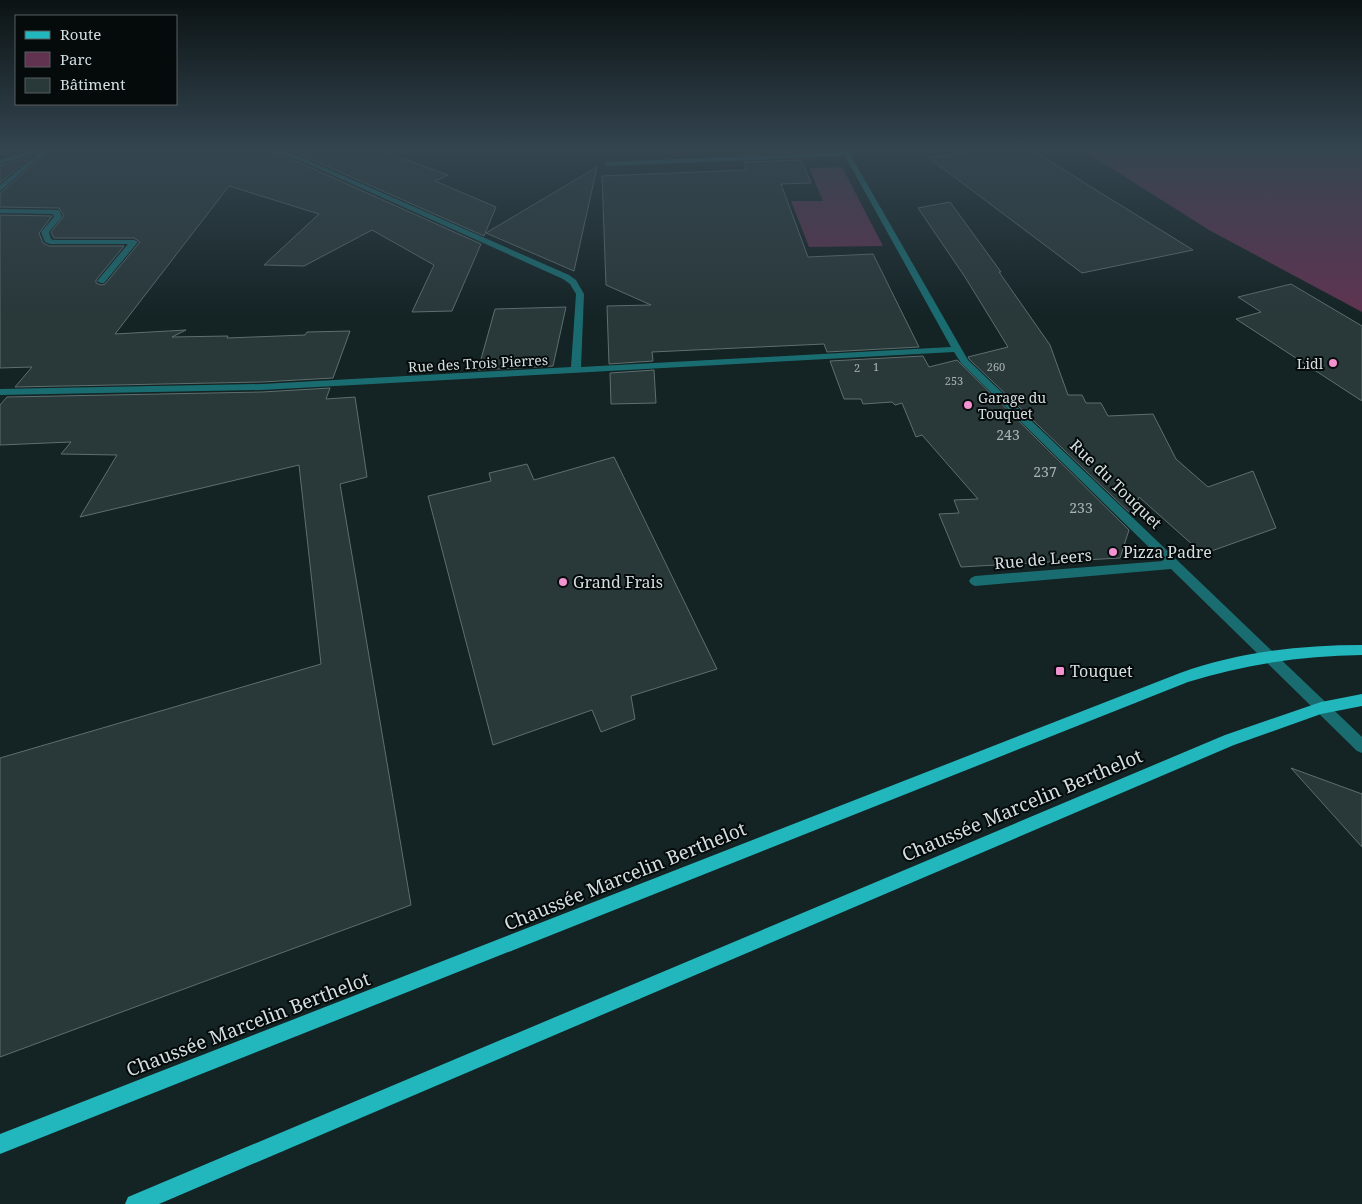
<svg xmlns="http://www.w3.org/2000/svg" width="1362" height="1204" font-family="'Noto Serif',serif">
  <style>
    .green { fill: #613351 }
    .building { fill: #293839; stroke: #5e6f70 }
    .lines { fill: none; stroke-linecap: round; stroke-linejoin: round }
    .minor { fill: #196d71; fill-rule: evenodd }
    .major { fill: #22b6bd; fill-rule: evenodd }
    .poi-dot { fill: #f591d1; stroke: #050b0b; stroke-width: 2 }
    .labels { text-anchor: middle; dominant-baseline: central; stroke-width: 4; stroke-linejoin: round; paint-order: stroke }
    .far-number-label { font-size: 11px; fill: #aab4b6 }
    .far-street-label { font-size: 14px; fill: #d5dedf; stroke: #050b0b }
    .far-poi-label { font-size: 14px; fill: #d5dedf; stroke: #050b0b; text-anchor: end }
    .number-label { font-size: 14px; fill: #aab4b6 }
    .street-label { font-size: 16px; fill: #d5dedf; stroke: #050b0b }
    .poi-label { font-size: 16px; fill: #d5dedf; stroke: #050b0b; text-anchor: start }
    .near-street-label { font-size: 19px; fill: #d5dedf; stroke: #050b0b }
  </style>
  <rect width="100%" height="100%" fill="#142324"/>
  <path class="green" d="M 1081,149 L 1362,149 L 1362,312 L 1209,230 Z
    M 842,167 L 883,246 L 809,247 L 791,201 L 823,201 L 809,168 Z"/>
  <path class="building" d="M 52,149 L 262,149 L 298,162 L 481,244 L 452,311 L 412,312 L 434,265 L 372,230 L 304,266 L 264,265 L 319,214 L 229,186 L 115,334 L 186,330 L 172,337 L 228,336 L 227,338 L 305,335 L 307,332 L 350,331 L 333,378 L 262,382 L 15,387 L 32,367 L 0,368 L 0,215 L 52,216 L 39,233 L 43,243 L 49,246 L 124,246 L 96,280 L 96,283 L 101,285 L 105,284 L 140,242 L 134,238 L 54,238 L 51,232 L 64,216 L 59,208 L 0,207 L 0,193 Z
    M 282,149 L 377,149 L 448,175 L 435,181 L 496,207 L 484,236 L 304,156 Z
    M 739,149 L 796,149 L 798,152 L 741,154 Z
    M 989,149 L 1030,149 L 1193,250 L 1082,273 L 929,158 Z
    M 32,156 L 0,183 L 0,166 Z
    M 801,160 L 811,183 L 781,184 L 808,257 L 873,254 L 919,347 L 827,352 L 824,344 L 652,352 L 653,361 L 609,364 L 607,306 L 651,305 L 606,285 L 602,176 L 747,170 L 744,162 Z
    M 597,167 L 574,271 L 486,233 Z
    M 950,202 L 1001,272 L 999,272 L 1050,345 L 1068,395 L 1082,395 L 1086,403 L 1101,403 L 1108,416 L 1153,414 L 1176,459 L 1208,487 L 1253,471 L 1276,528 L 1203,554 L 1139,497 L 1133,516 L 969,359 L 968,357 L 1008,347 L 965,277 L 918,208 Z
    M 1291,284 L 1362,326 L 1362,401 L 1236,319 L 1261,312 L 1238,297 Z
    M 566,307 L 553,366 L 478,370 L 495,309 Z
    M 923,356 L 929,367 L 957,360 L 1129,530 L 1120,558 L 961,567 L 939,514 L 959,513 L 954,500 L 978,499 L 922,435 L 916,437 L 902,403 L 895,405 L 892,402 L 863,404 L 861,399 L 844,399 L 830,361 Z
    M 654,370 L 656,403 L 611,404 L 610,373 Z
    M 330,388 L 326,399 L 355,397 L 367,477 L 340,484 L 411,905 L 0,1057 L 0,758 L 321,664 L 299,465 L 80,517 L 117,455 L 61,454 L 71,442 L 0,445 L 0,405 L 7,397 L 262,392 Z
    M 614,457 L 717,669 L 631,696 L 635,719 L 601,732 L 592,710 L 493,745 L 428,496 L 491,481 L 489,473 L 527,464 L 534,480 Z
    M 1291,768 L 1362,794 L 1362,847 Z"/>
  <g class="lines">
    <path class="minor" d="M 34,149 L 50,149 L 0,191 L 0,185 L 40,152 L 0,164 L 0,160 Z
      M 264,149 L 275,149 L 303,158 L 569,275 L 576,280 L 584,294 L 581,367 L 951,347 L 845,156 L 607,166 L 604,164 L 607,162 L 843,152 L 841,149 L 847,149 L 968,360 L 1362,737 L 1362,753 L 1357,751 L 1171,569 L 975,586 L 971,584 L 969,581 L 971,578 L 975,576 L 1163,561 L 961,363 L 954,352 L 262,390 L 0,395 L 0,389 L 262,384 L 571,367 L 576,294 L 570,284 L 563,279 L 299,160 Z
      M 0,209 L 59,210 L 62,217 L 49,232 L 51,239 L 54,240 L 134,240 L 138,242 L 104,283 L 101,283 L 97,281 L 128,244 L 50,244 L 45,242 L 41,232 L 54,217 L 53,214 L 0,213 Z"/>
    <path class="major" d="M 1362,645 L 1362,655 C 1302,656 1245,664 1188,682 L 0,1154 L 0,1134 L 1180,673 C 1239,652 1300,645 1362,645 Z
      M 1362,694 L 1362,706 L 1321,714 L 1234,745 L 159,1204 L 125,1204 L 128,1197 L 1225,735 L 1321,702 Z"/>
  </g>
  <linearGradient id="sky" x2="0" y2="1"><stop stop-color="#0b1314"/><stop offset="0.47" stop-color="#344550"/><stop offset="1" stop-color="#344550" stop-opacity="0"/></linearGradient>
  <rect width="1362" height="318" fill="url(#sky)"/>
  <g class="poi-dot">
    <circle cx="1333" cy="363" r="5"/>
    <circle cx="968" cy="405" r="5"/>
    <circle cx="1113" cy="552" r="5"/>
    <circle cx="563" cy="582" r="5"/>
    <rect x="1055" y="666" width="10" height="10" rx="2.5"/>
  </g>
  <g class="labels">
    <g class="far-number-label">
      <text x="876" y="366">1</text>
      <text x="996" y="366">260</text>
      <text x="857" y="367">2</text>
      <text x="954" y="380">253</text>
    </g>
    <g class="far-street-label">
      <text transform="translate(478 363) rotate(-3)">Rue des Trois Pierres</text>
    </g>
    <g class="far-poi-label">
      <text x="1323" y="363">Lidl</text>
      <text x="978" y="397" text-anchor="start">Garage du<tspan x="978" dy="16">Touquet</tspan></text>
    </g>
    <g class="number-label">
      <text x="1008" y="434">243</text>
      <text x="1045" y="471">237</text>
      <text x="1081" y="507">233</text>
    </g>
    <g class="street-label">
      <text transform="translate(1116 484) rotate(44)">Rue du Touquet</text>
      <text transform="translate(1043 559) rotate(-5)">Rue de Leers</text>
    </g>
    <g class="poi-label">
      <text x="1123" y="552">Pizza Padre</text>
      <text x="573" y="582">Grand Frais</text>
      <text x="1070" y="671">Touquet</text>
    </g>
    <g class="near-street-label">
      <text transform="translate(1022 805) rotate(-23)">Chaussée Marcelin Berthelot</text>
      <text transform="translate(625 876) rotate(-22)">Chaussée Marcelin Berthelot</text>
      <text transform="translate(248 1024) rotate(-21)">Chaussée Marcelin Berthelot</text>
    </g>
  </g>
  <rect x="15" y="15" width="162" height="90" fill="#050b0b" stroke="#585f60"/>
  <rect x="25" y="31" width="25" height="8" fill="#22b6bd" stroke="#585f60"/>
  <text x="60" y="40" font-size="15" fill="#d5dedf">Route</text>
  <rect x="25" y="52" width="25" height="15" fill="#613351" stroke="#585f60"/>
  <text x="60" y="65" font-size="15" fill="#d5dedf">Parc</text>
  <rect x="25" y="78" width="25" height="15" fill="#293839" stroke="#585f60"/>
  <text x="60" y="90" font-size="15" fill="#d5dedf">Bâtiment</text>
</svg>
